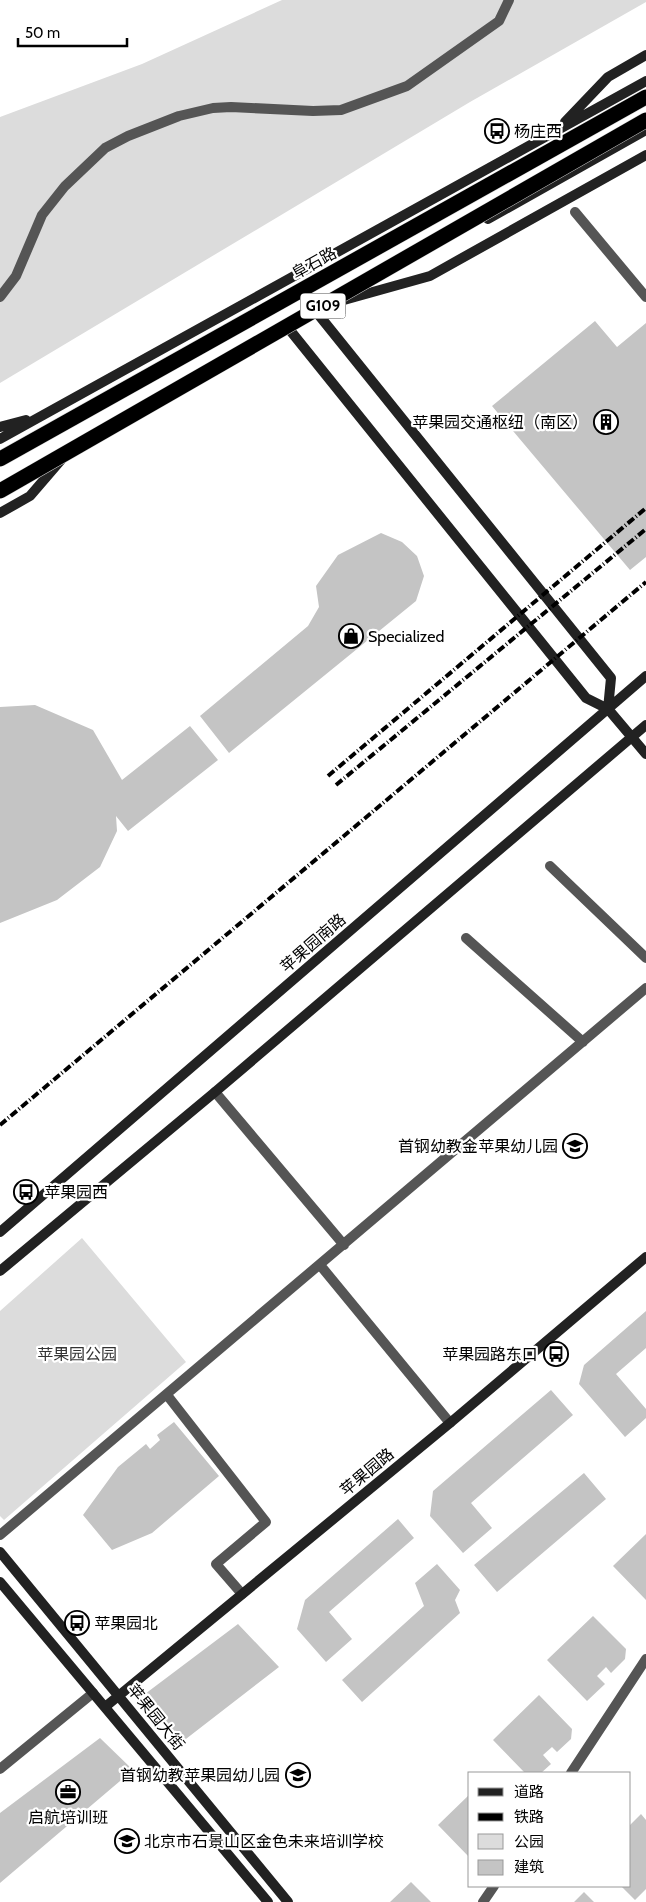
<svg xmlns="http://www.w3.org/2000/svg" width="646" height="1902" font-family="Cabin,'Noto Sans SC',sans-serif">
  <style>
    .green { fill: #dcdcdc }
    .building { fill: #c4c4c4 }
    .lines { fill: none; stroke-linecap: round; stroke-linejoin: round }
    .street { stroke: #555; stroke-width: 10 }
    .secondary { stroke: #222; stroke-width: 10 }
    .rail { stroke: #000; stroke-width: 4; stroke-dasharray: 8 2.5 1 2.5; stroke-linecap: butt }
    .highway-bridge-casing { stroke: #dbdbdb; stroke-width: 16; stroke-linecap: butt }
    .highway-bridge { stroke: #000; stroke-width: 15 }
    .labels { text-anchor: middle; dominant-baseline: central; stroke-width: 4.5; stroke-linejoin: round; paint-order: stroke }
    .shield { fill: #fff; stroke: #4c4c4c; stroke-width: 1 }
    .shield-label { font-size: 15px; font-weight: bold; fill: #000 }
    .poi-label { font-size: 16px; fill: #000; stroke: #fff; text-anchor: start }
    .street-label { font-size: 16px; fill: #000; stroke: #fff }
    .park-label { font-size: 16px; fill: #333; stroke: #fff }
  </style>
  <rect width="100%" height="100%" fill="#fff"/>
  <path class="green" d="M 282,0 L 646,0 L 646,2 L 470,102 L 0,383 L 0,117 L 142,64 Z
    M 82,1238 L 186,1362 L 4,1520 L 0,1516 L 0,1311 Z"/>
  <path class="building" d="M 595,321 L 617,347 L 646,323 L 646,557 L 630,570 L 492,406 Z
    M 381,533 L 402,542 L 417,556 L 424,576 L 416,601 L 229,753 L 200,716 L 308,626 L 319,607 L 316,586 L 338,555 Z
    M 35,705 L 93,730 L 122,780 L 190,726 L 218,760 L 128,831 L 116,816 L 117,831 L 100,867 L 57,900 L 0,923 L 0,707 Z
    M 646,1311 L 646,1348 L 616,1374 L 646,1409 L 646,1418 L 625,1437 L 579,1384 L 584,1365 Z
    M 551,1390 L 573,1415 L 471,1503 L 492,1528 L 463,1553 L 430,1516 L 433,1491 Z
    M 174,1422 L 219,1476 L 152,1533 L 112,1550 L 83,1515 L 118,1467 L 146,1444 L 150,1449 L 160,1440 L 157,1435 Z
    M 584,1473 L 606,1499 L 497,1592 L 474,1565 Z
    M 398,1519 L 414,1538 L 329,1612 L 352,1639 L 326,1662 L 297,1629 L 305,1600 Z
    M 646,1534 L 646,1600 L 613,1566 Z
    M 437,1564 L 460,1590 L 455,1600 L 460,1613 L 362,1702 L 342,1680 L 424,1606 L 415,1583 Z
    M 593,1616 L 626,1649 L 625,1659 L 611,1673 L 606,1667 L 597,1676 L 605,1684 L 587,1701 L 547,1660 Z
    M 238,1624 L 279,1667 L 182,1742 L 141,1697 Z
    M 539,1695 L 572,1729 L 571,1739 L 557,1752 L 552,1747 L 543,1755 L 551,1764 L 541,1773 L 525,1773 L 493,1740 Z
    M 100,1738 L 133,1770 L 0,1883 L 0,1813 Z
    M 470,1794 L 470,1858 L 438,1825 Z
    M 641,1814 L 646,1820 L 646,1889 L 635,1900 L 621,1886 L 630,1886 L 630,1825 Z
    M 411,1882 L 431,1902 L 390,1902 Z
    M 584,1892 L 594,1902 L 574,1902 Z"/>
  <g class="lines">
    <path class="street" d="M 575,212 L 646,297
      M 0,297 L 16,276 L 42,215 L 65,186 L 105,148 L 128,136 L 179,116 L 213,108 L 231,107 L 313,111 L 341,110 L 407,86 L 499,21 L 509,0
      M 550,866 L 646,958
      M 466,938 L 583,1042
      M 215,1092 L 344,1245
      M 320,1265 L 450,1423
      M 167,1395 L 266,1522 L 216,1564 L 242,1594
      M 0,1535 L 646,988
      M 0,1769 L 93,1693
      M 571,1773 L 646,1659
      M 483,1902 L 494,1886"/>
    <path class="secondary" d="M 565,122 L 608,77 L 646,55
      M 488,219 L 646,130
      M 344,300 L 430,276 L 646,155
      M 318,314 L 611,678 L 608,709
      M 289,329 L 586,698 L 608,709 L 646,754
      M 0,427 L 26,420
      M 0,439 L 646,81
      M 0,513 L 30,496 L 61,460
      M 0,1232 L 646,676
      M 0,1271 L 215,1092 L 646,725
      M 0,1552 L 288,1902
      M 0,1582 L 268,1902
      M 105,1707 L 450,1423 L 646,1257"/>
    <path class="rail" d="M 328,776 L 646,508
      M 336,785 L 646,529
      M 0,1125 L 646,582"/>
    <defs>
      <path id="highway-bridge" d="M 0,459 L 646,97
        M 0,491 L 646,120"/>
    </defs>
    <use href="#highway-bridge" class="highway-bridge-casing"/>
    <use href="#highway-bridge" class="highway-bridge"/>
  </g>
  <defs>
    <symbol id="bus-ring" viewBox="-11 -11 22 22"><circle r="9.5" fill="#fff" stroke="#000" stroke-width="1.5"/><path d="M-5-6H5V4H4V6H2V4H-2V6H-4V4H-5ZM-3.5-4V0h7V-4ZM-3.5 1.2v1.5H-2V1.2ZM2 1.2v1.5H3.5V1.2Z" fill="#000"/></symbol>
    <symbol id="building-ring" viewBox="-11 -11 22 22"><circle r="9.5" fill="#fff" stroke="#000" stroke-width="1.5"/><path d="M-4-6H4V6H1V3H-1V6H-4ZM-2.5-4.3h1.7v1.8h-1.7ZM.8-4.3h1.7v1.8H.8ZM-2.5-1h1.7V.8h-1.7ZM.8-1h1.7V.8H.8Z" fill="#000"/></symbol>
    <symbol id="shop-ring" viewBox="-11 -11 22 22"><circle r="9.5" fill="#fff" stroke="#000" stroke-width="1.5"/><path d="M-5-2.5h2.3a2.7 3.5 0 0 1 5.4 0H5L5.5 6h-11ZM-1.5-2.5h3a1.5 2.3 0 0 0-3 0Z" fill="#000"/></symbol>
    <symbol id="school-ring" viewBox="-11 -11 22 22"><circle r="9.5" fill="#fff" stroke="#000" stroke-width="1.5"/><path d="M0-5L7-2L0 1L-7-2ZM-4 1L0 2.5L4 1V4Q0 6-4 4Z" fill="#000"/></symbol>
    <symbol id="office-ring" viewBox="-11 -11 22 22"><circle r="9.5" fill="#fff" stroke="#000" stroke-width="1.5"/><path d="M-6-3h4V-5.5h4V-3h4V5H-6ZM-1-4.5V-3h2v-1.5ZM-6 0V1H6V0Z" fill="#000"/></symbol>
  </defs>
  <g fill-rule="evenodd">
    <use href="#bus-ring" x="483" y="117" width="28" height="28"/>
    <use href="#building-ring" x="592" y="408" width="28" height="28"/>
    <use href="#shop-ring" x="337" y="622" width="28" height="28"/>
    <use href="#school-ring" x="561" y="1132" width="28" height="28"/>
    <use href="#bus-ring" x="12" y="1178" width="28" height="28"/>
    <use href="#bus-ring" x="542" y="1340" width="28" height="28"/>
    <use href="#bus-ring" x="63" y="1609" width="28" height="28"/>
    <use href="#school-ring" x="284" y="1761" width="28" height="28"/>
    <use href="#office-ring" x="54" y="1778" width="28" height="28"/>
    <use href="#school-ring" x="113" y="1827" width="28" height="28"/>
  </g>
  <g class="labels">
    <rect class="shield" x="300.5" y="293.5" width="45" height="25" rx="4"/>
    <g class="shield-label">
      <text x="323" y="306">G109</text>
    </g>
    <g class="poi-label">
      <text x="514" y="131">杨庄西</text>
      <text x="588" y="422" text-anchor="end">苹果园交通枢纽（南区）</text>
      <text x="368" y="636">Specialized</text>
      <text x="558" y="1146" text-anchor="end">首钢幼教金苹果幼儿园</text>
      <text x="44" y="1192">苹果园西</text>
      <text x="538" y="1354" text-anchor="end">苹果园路东口</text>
      <text x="94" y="1623">苹果园北</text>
      <text x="280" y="1775" text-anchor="end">首钢幼教苹果园幼儿园</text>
      <text x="68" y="1817" text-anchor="middle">启航培训班</text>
      <text x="144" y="1841">北京市石景山区金色未来培训学校</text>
    </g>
    <g class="street-label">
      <text transform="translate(314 263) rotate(-29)">阜石路</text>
      <text transform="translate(313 943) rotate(-41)">苹果园南路</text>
      <text transform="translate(367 1472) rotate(-40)">苹果园路</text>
      <text transform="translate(156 1717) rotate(51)">苹果园大街</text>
    </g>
    <g class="park-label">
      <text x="77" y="1354">苹果园公园</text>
    </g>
  </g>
  <rect x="468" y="1772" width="162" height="115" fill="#ffffff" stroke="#999999"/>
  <rect x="478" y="1788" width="25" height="8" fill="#222222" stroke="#999999"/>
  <text x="514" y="1797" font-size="15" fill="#000000">道路</text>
  <rect x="478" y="1813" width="25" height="8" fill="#000000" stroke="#999999"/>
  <text x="514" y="1822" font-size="15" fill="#000000">铁路</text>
  <rect x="478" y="1834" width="25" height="15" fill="#dcdcdc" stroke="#999999"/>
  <text x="514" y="1847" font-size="15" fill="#000000">公园</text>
  <rect x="478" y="1860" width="25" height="15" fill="#c4c4c4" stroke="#999999"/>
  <text x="514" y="1872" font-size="15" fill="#000000">建筑</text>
  <path d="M18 38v8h109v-8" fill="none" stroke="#000000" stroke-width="2.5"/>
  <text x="25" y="38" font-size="15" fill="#000000" stroke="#ffffff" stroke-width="4" paint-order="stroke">50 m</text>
</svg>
